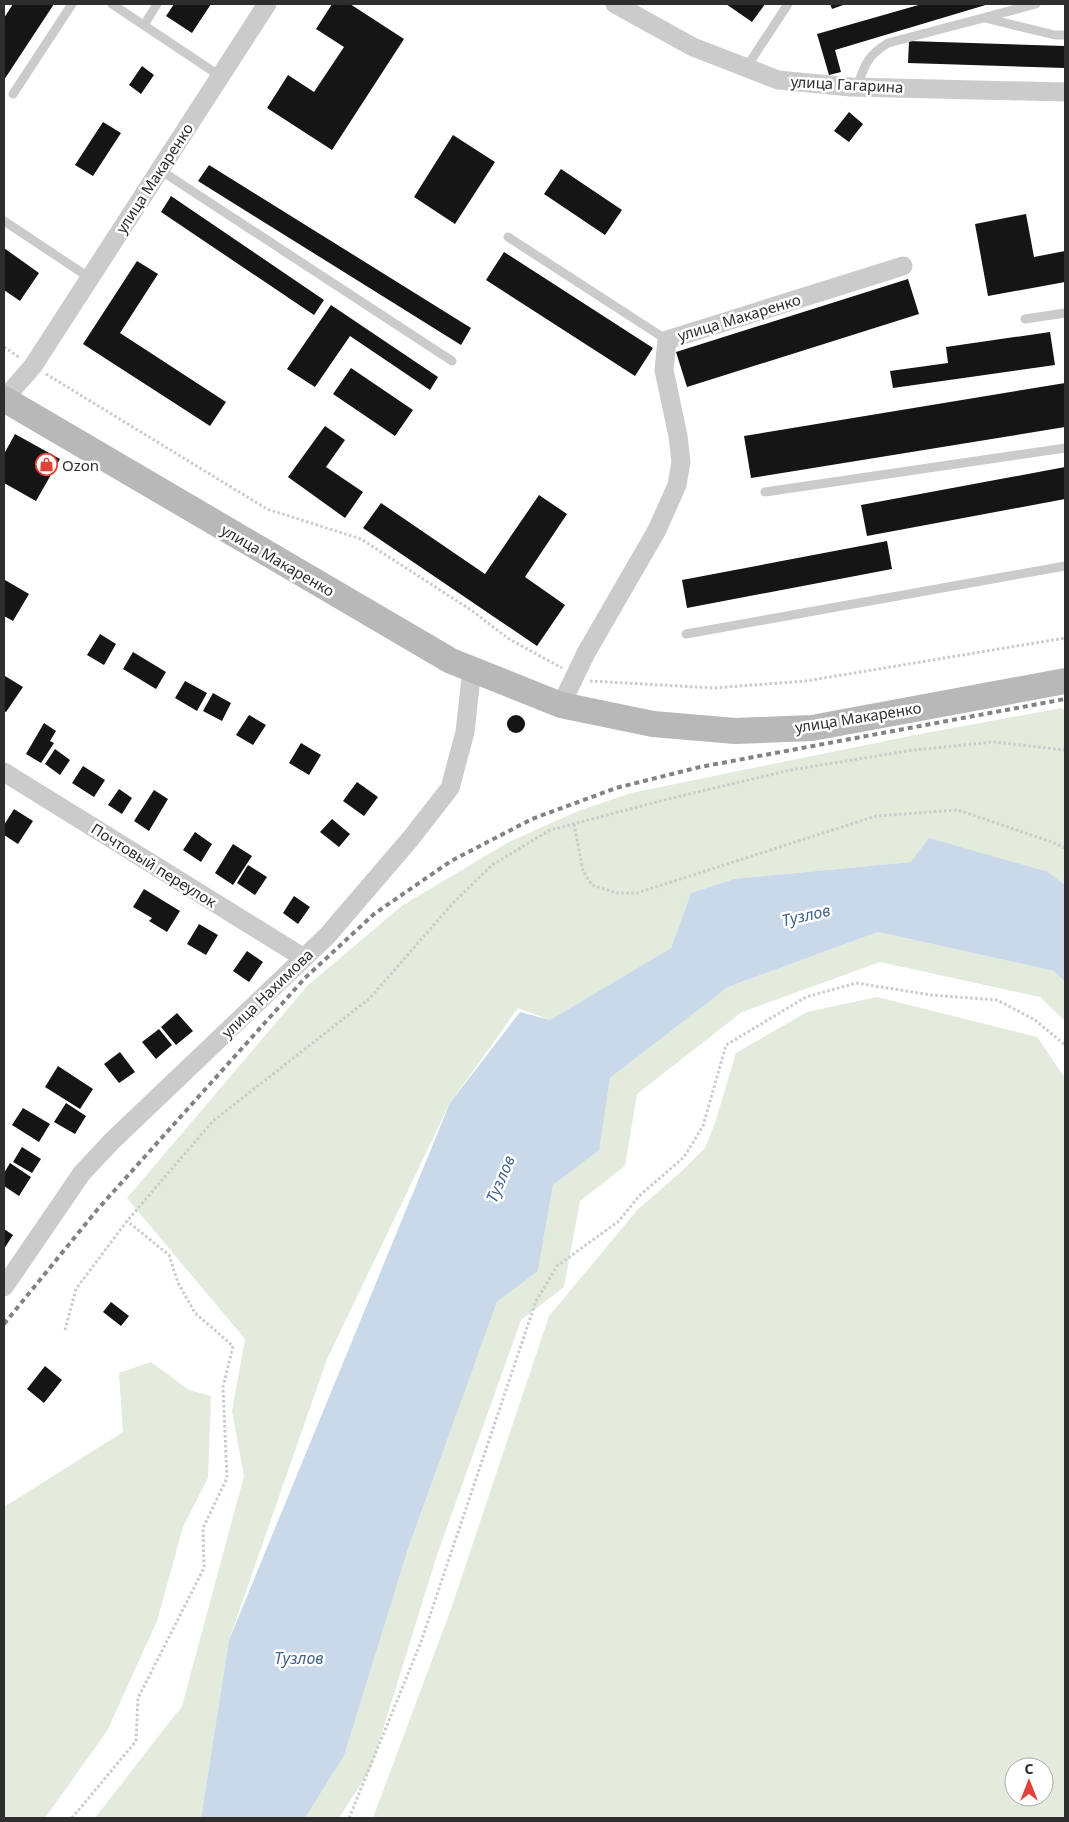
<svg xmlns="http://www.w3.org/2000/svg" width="1069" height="1822" font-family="'Noto Sans',sans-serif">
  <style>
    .green { fill: #e2ebdc; fill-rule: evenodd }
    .water { fill: #c9d9ea }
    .building { fill: #151515 }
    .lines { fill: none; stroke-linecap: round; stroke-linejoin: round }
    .path { stroke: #cbcbcb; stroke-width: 3; stroke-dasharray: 2.5 2.5; stroke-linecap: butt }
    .lane { stroke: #cbcbcb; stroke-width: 9 }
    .street { stroke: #cbcbcb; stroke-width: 19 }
    .secondary { stroke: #b8b8b8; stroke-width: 26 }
    .rail { stroke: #838383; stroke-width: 4; stroke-dasharray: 5 4; stroke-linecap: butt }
    .labels { text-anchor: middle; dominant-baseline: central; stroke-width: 5; stroke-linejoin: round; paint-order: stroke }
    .street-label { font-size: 15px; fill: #2e2e2e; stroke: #fff }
    .poi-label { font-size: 15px; fill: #2e2e2e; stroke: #fff; text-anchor: start }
    .water-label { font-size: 16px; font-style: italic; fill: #40648d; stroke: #fff }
  </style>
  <rect width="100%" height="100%" fill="#fff"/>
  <path class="green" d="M 1062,708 L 1065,711 L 1065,885 L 1048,872 L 911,862 L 734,879 L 691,893 L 671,948 L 550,1020 L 518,1008 L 450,1103 L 327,1359 L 229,1640 L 201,1818 L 95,1818 L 182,1706 L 244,1476 L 232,1411 L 245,1339 L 127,1198 L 308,985 L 403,905 L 507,843 L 578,811 L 631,793 L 915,735 Z
    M 878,932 L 1054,971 L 1065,982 L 1065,1021 L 1040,997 L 880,962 L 742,1012 L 637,1094 L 625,1166 L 580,1201 L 564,1287 L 521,1320 L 437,1555 L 371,1768 L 339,1818 L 305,1818 L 344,1756 L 409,1546 L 497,1302 L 538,1271 L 553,1185 L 598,1150 L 610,1078 L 728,987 Z
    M 877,997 L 1037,1037 L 1065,1078 L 1065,1818 L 373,1818 L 451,1609 L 549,1316 L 638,1209 L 682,1171 L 705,1148 L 715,1123 L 736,1053 L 807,1012 ZM 1014,1767 L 1044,1767 L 1044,1797 L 1014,1797 Z
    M 151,1362 L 189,1390 L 211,1396 L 208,1478 L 183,1527 L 157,1621 L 107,1731 L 45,1818 L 4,1818 L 4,1507 L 123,1432 L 119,1373 Z"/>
  <path class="water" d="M 929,838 L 1048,872 L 1065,885 L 1065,982 L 1054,971 L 878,932 L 728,987 L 610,1078 L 599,1150 L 553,1185 L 538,1271 L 497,1302 L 409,1546 L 344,1756 L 305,1818 L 201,1818 L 229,1640 L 450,1103 L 520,1012 L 550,1020 L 671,948 L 691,893 L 734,879 L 911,862 Z"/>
  <path class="building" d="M 13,4 L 54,4 L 4,80 L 4,18 Z
    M 174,4 L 211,4 L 192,33 L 166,16 Z
    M 332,4 L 350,4 L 404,39 L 332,150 L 267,108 L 288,75 L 314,92 L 344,47 L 316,29 Z
    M 726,4 L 765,4 L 752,22 Z
    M 830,4 L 846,4 L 832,9 Z
    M 922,4 L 989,4 L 835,50 L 841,72 L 829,75 L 817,34 Z
    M 909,41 L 1065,46 L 1065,68 L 908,63 Z
    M 142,66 L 154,75 L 141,94 L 129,85 Z
    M 849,112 L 863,124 L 849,142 L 834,131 Z
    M 103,122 L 121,133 L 93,176 L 75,165 Z
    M 453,135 L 495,162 L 455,224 L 414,197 Z
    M 209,165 L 471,328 L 461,345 L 198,181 Z
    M 561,169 L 622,210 L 605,235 L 544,194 Z
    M 171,196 L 324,300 L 314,315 L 161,212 Z
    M 1026,214 L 1034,257 L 1065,251 L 1065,282 L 988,296 L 975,224 Z
    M 4,248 L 39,273 L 20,301 L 4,290 Z
    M 504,252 L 653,348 L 635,376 L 486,280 Z
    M 137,261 L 158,274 L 120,333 L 226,402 L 210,426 L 83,344 Z
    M 908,279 L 919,314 L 687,387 L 676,352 Z
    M 331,305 L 438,377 L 430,390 L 350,336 L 315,387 L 287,369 Z
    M 1050,332 L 1055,365 L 893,388 L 890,371 L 948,363 L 946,347 Z
    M 351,368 L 413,410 L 395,436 L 333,394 Z
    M 1065,383 L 1065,427 L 751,478 L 744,436 Z
    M 325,426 L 345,440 L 326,467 L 363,492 L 345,518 L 288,477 Z
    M 15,434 L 60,459 L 36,501 L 4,483 L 4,454 Z
    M 1065,467 L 1065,499 L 867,536 L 861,505 Z
    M 539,495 L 567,514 L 525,577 L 565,605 L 537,646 L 363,528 L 381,503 L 485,574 Z
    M 887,541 L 892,569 L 687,608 L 682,580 Z
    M 5,580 L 29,594 L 13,621 L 4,616 Z
    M 100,634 L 116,644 L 104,665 L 87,655 Z
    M 133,652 L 166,672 L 156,689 L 123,669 Z
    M 5,676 L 23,687 L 6,712 L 4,711 Z
    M 185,681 L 207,693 L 197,711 L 175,698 Z
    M 213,693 L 231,703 L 222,721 L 203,711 Z
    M507 724a9 9 0 1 1 18 0a9 9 0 1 1-18 0Z
    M 249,715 L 266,725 L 253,745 L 236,735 Z
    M 44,723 L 56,731 L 50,741 L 54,743 L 41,763 L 26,754 Z
    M 301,743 L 321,755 L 309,775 L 289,763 Z
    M 55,749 L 70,760 L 60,775 L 45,764 Z
    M 83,766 L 105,780 L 94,797 L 72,783 Z
    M 357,782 L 378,797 L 364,816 L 343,801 Z
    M 119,789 L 132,798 L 122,814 L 108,805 Z
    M 154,790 L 168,799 L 149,831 L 134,821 Z
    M 14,809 L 33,821 L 18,844 L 4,835 L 4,825 Z
    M 332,819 L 350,834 L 339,847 L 320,832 Z
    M 195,832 L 212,844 L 201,862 L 183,850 Z
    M 233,844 L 252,856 L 233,885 L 215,873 Z
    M 248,865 L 267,877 L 255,895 L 237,883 Z
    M 144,889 L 180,911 L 167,932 L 149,921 L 152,918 L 133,907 Z
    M 294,896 L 310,907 L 298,924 L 283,913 Z
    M 199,924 L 218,935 L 206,955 L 187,944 Z
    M 247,951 L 263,962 L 249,982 L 233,971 Z
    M 177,1013 L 193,1031 L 176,1045 L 161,1027 Z
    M 159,1029 L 172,1045 L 156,1059 L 142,1042 Z
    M 120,1052 L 135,1072 L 119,1083 L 104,1064 Z
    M 58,1066 L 93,1089 L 80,1109 L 45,1087 Z
    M 66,1103 L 86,1116 L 75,1134 L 54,1122 Z
    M 23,1108 L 50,1124 L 39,1142 L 12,1125 Z
    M 22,1147 L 41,1159 L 32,1173 L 13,1162 Z
    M 10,1163 L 31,1177 L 19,1196 L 4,1186 L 4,1173 Z
    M 4,1229 L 13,1235 L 4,1249 Z
    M 111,1302 L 129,1316 L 121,1326 L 103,1312 Z
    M 45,1366 L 62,1380 L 44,1403 L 27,1389 Z"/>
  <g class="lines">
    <path class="path" d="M 4,347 L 20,358
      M 46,374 L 267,509 L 361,539 L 471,610 L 509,639 L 562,668
      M 590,681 L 714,688 L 806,681 L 1065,638
      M 574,824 L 583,871 L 592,885 L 617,893 L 637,893 L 876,816 L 958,810 L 1049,841 L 1065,848
      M 65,1330 L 76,1289 L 127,1221 L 213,1121 L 370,998 L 453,903 L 492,865 L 550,830 L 672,798 L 791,770 L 913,750 L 994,742 L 1065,750
      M 72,1818 L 136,1741 L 138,1698 L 204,1568 L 203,1528 L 227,1478 L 223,1387 L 233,1346 L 195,1313 L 178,1283 L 169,1255 L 127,1221
      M 349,1818 L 421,1642 L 536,1301 L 557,1266 L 619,1221 L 639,1196 L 684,1157 L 703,1126 L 726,1045 L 806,997 L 856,983 L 931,995 L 997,1000 L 1035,1020 L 1065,1045"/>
    <path class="lane" d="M 112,4 L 220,76
      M 985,18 L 1055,35 L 1065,35
      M 144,25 L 157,4
      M 746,68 L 788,4
      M 857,87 C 865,64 867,56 888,43 L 1036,4
      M 13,94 L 72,4
      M 160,170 L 452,361
      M 4,221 L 90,278
      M 508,237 L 667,340
      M 1025,319 L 1065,313
      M 765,492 L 1065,448
      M 686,634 L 1065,566"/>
    <path class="street" d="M 615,4 L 693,47 L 778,80 L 851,87 L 1065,92
      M 4,399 L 33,366 L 267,4
      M 561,705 L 586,653 L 657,530 L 677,485 L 681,462 L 678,436 L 664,370 L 667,340 L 903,266
      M 4,772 L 304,958
      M 4,1287 L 82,1173 L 112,1141 L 327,936 L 411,838 L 450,788 L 465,732 L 472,669"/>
    <path class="secondary" d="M 4,399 L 451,661 L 561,705 L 653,724 L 735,731 L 812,728 L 1065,681"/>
    <path class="rail" d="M 4,1324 L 97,1210 L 305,978 L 374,914 L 451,861 L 532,819 L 616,788 L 700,767 L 1065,699"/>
  </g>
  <defs>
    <symbol id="shop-ring" viewBox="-11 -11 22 22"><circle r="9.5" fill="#fff" stroke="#de4238" stroke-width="1.5"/><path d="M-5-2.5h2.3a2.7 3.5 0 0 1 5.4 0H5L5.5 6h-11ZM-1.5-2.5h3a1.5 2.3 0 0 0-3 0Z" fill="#de4238"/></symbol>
  </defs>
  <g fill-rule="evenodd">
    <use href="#shop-ring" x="34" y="452" width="25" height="25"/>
  </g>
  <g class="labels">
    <g class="street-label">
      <text transform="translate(847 84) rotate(3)">улица Гагарина</text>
      <text transform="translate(154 178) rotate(-57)">улица Макаренко</text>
      <text transform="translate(739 317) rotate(-17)">улица Макаренко</text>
      <text transform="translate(278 560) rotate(30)">улица Макаренко</text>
      <text transform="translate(858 717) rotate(-9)">улица Макаренко</text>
      <text transform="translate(154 865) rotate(32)">Почтовый переулок</text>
      <text transform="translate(267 993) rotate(-44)">улица Нахимова</text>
    </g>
    <g class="poi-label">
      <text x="62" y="465">Ozon</text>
    </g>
    <g class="water-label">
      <text transform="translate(806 915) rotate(-13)">Тузлов</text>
      <text transform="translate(500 1179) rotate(-67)">Тузлов</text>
      <text x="299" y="1658">Тузлов</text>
    </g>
  </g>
  <rect width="1069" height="1822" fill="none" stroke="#2e2e2e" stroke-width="10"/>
  <g transform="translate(1029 1782)"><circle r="24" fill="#ffffff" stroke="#ababab"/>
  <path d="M0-4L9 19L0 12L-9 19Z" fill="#de4238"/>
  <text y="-8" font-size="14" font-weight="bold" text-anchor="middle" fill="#2e2e2e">С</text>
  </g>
</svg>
